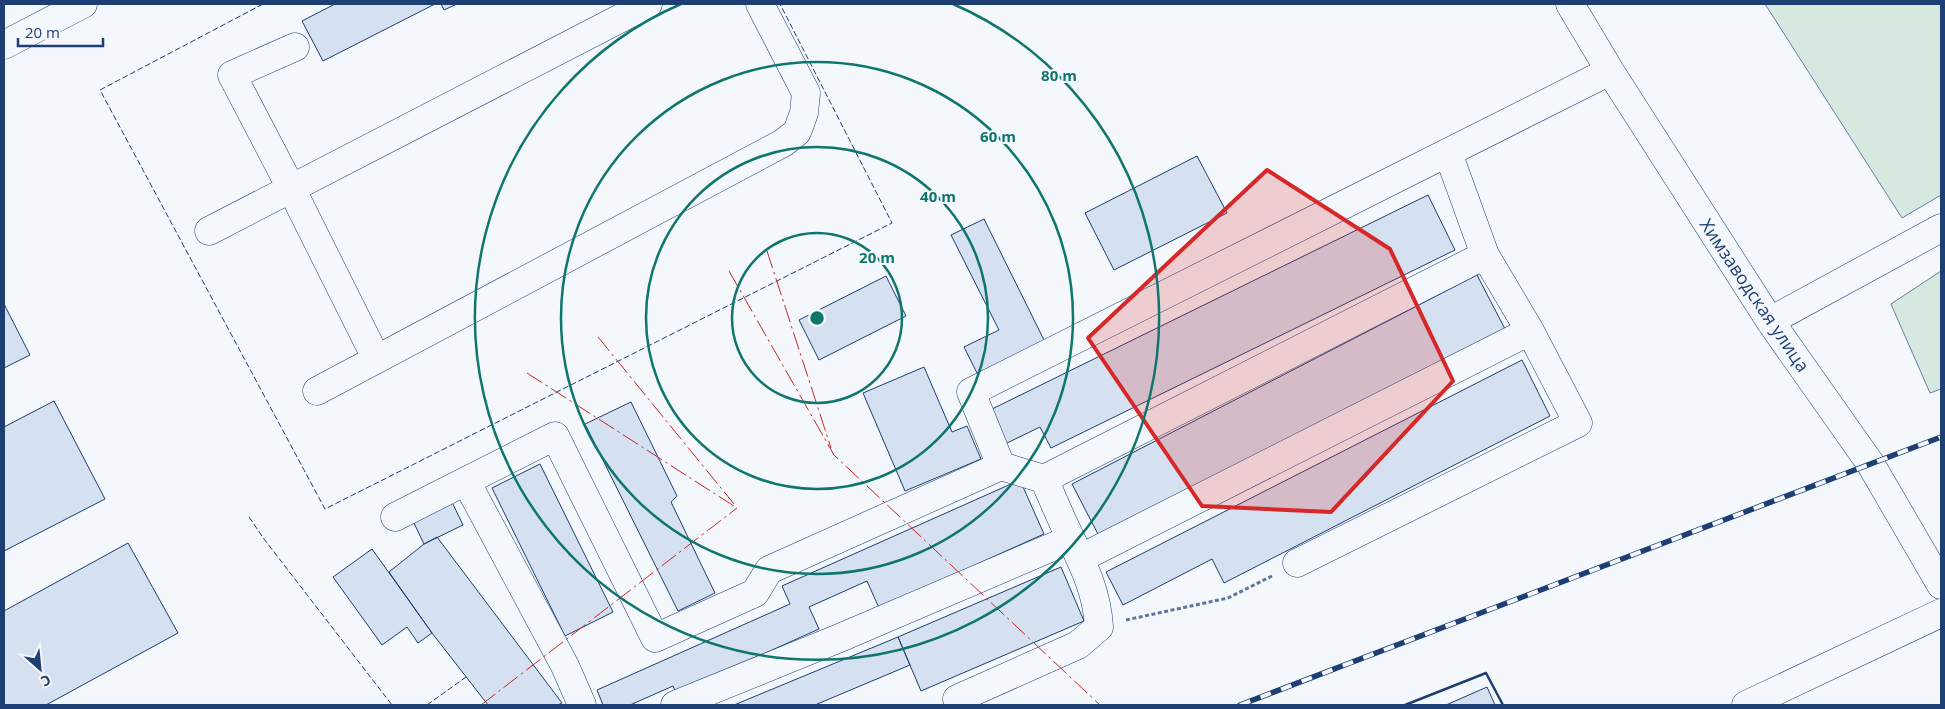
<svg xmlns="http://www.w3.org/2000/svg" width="1945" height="709" font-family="'Open Sans',sans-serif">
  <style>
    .green { fill: #d7e8df; stroke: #687fa3 }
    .building { fill: #d5e0f0; stroke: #1d3f73 }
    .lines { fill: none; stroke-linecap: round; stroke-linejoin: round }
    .minor-casing { stroke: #1d3f73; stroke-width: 29 }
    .path { stroke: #5e769c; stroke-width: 3; stroke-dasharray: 4 2.5; stroke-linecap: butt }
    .minor { stroke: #f4f7fb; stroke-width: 28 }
    .rail-casing { stroke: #1d3f73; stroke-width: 5.5 }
    .rail { stroke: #f4f7fb; stroke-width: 4; stroke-dasharray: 11; stroke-linecap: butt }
    .fence { stroke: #1d3f73; stroke-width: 1; stroke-dasharray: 6 2.5; stroke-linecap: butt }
    .wall { stroke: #1d3f73; stroke-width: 2.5 }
    .power { stroke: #c62828; stroke-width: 1; stroke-dasharray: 18 4 2.5 4; stroke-linecap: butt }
    .marked { fill: #d62828; fill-opacity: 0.2; stroke: #d62828; stroke-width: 4; stroke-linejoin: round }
    .ring { fill: none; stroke: #0f766e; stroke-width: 2.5 }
    .labels { text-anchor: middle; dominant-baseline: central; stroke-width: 4; stroke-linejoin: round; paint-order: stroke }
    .street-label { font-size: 18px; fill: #1d3f73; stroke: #f4f7fb }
    .centre { fill: #0f766e; stroke: #f4f7fb; stroke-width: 2.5 }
    .ring-label { font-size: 15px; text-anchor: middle; font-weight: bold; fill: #0f766e; stroke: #f4f7fb; stroke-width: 4; stroke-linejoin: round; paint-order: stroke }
  </style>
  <rect width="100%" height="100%" fill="#f4f7fb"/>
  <path class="green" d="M 1765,4 L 1941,4 L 1941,195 L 1902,218 Z
    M 1941,271 L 1941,389 L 1930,393 L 1891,304 Z"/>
  <path class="building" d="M 335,4 L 435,4 L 323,61 L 302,21 Z
    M 441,4 L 457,4 L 444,10 Z
    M 1197,156 L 1227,213 L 1114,270 L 1085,213 Z
    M 1428,195 L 1455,250 L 1051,448 L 1040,427 L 1005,444 L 988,411 Z
    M 984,219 L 1047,346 L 980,379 L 964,347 L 999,330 L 951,235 Z
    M 1477,275 L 1505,329 L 1100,538 L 1072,484 Z
    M 886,276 L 906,316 L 819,360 L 799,320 Z
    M 4,304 L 30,355 L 4,368 Z
    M 1522,360 L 1550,416 L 1224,583 L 1212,559 L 1123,605 L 1106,572 Z
    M 924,367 L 952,432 L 967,426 L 981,459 L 905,491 L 863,393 Z
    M 54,401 L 105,499 L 4,551 L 4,427 Z
    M 631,402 L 677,496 L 671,502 L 715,593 L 678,611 L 585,424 Z
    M 540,464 L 613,612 L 565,636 L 492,488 Z
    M 1020,480 L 1044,534 L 879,608 L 867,581 L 809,607 L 819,629 L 676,693 L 673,686 L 630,705 L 603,705 L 597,690 L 790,604 L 782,586 Z
    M 451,500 L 463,525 L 424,544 L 412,519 Z
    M 437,537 L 562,703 L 558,705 L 488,705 L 432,633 L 389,572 L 424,544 Z
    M 128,543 L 178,633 L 46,705 L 4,705 L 4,611 Z
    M 372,549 L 432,633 L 418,643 L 407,627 L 382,645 L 333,577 Z
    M 1061,567 L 1084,621 L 921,691 L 898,637 Z
    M 898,637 L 910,665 L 815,705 L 734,705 Z
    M 1487,687 L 1495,705 L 1446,705 Z"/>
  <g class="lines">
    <defs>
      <path id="minor" d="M 1570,4 L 1610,71 L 1770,321 L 1870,463 L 1941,585
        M 4,45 L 83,4
        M 295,47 L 232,75 L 291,188 L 376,358
        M 209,231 L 648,4
        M 1770,321 L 1941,228
        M 317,391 L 783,143 L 797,132 L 804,113 L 806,93 L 760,4
        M 1044,479 L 1485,255
        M 466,481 L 565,666 L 582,705
        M 395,517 L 555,436 L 655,638 L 755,593 L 769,570 L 1001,466
        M 1081,558 L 1530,331
        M 1297,563 L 1578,423 L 1530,331 L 1485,255 L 1448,153
        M 957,699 L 1078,645 L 1099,627 C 1097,593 1085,569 1071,539 C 1061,519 1053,499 1044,479 L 1001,466 L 971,392 L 1610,71
        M 675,705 L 842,637 L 1071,539
        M 1746,705 L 1941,613"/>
    </defs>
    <use href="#minor" class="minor-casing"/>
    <path class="path" d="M 1126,620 L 1228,598 L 1272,576"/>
    <use href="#minor" class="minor"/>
    <defs>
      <path id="rail" d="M 1240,705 L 1941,437"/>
    </defs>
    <use href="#rail" class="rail-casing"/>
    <use href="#rail" class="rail"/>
    <path class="fence" d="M 263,4 L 100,90 L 325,509 L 892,223 L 780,4
      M 249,517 L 264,539 L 392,705
      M 427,705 L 466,677"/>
    <path class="wall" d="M 1405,705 L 1486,673 L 1503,705"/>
    <path class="power" d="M 767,251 L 831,448
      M 729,271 L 834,455 L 1100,705
      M 598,337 L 734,504
      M 527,373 L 737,508
      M 481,705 L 737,508"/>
  </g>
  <path class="marked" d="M 1267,170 L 1390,249 L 1453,381 L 1331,512 L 1202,506 L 1088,338 Z"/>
  <g class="ring">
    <circle cx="817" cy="318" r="85"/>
    <circle cx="817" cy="318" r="171"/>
    <circle cx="817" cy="318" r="256"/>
    <path d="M953 4A342 342 0 1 1 681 4"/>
  </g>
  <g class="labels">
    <g class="street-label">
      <text transform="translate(1755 295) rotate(56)">Химзаводская улица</text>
    </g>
  </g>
  <circle cx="817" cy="318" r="8" class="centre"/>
  <g class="ring-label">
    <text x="1059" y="81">80 m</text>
    <text x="998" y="142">60 m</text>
    <text x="938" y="202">40 m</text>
    <text x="877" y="263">20 m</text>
  </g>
  <rect width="1945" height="709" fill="none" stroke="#1d3f73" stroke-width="10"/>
  <g transform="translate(40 669) rotate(153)" stroke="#f4f7fb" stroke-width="4" paint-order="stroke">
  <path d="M0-4L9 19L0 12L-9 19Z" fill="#1d3f73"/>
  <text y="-8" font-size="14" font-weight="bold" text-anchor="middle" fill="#1d3f73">С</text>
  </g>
  <path d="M18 38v8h85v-8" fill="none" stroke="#1d3f73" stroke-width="2.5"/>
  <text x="25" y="38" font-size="15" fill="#1d3f73" stroke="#f4f7fb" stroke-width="4" paint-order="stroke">20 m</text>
</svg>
